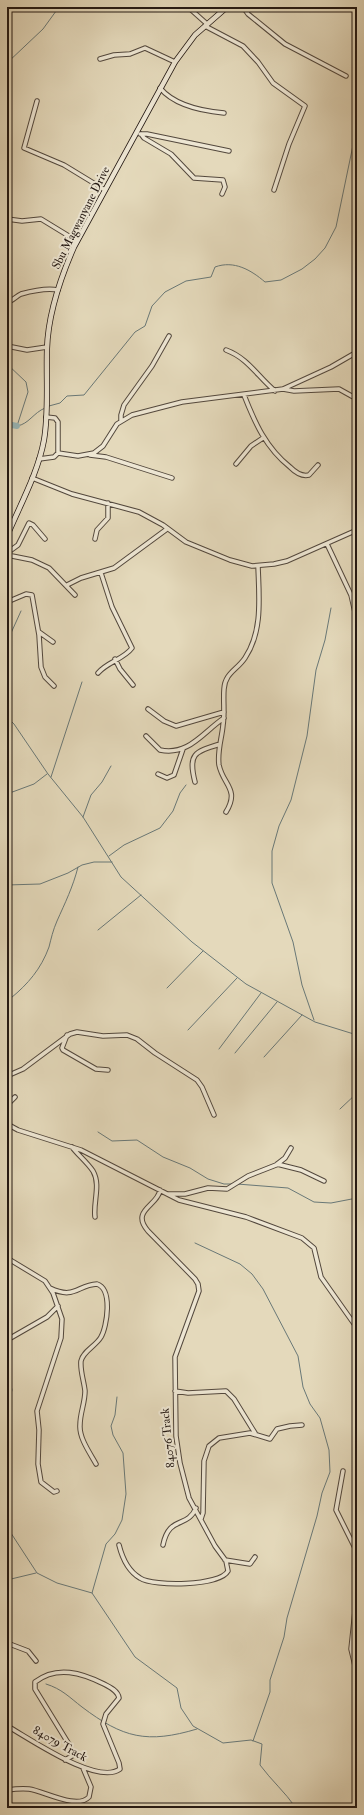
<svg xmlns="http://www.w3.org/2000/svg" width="364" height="1815" font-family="'IM FELL Double Pica',serif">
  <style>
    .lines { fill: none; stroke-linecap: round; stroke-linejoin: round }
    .stream { stroke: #697877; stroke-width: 1 }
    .river { stroke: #98b8b9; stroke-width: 6 }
    .minor-casing { stroke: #53483d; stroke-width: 5.5 }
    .secondary-casing { stroke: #231813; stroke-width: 6 }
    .minor { stroke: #ede6d3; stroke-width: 3.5 }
    .secondary { stroke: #ede6d3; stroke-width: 4.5 }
    .labels { text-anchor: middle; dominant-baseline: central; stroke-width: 4; stroke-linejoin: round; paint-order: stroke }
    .street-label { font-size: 12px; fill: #231813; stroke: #ede6d3 }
  </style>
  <rect width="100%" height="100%" fill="#e4d9bb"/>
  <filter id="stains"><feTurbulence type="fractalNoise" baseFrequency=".005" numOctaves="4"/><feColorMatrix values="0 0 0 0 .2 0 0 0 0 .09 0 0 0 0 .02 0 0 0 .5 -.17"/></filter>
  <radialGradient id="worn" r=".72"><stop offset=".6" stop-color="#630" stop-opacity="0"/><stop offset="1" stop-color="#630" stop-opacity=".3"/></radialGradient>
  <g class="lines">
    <path class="stream" d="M 7,63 L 43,29 L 59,7
      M 7,364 L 26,382 L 28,392 L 17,426 C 29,424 33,413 45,408
      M 49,406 L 60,403 L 67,396 L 84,395 L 135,332 L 145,326 L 152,306 L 165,292 L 186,281 L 211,277 L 215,267 C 234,260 251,270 265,282 L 281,280 L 302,269 L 315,259 L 325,248 L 336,227 L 357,126
      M 7,642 L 21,611
      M 7,717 L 14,724 L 48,774 L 83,817 L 121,877 L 192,942 L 246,984 L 315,1022 L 357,1035
      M 51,777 L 82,682
      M 7,794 L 34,784 L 47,774
      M 83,817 L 91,795 L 102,782 L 111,766
      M 109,856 L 124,845 L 160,828 L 173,811 L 180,793 L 186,785
      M 7,885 L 40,884 L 68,873 L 82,865 L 94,862 L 112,862
      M 98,930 L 141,895
      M 167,988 L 203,951
      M 11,998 C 28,984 41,969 49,947 C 51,939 53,930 57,921 C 65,903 73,887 78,867
      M 314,1020 L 302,985 L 293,942 L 272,883 L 272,851 L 279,826 L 291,800 L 307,736 L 316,670 L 325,640 L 331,608
      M 188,1030 L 237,978
      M 219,1049 L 261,993
      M 235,1053 L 277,1002
      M 264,1057 L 302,1015
      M 340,1109 L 357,1093
      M 98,1132 L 112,1141 L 137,1140 L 163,1157 L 190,1168 L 208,1179 L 224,1184 L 232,1184
      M 237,1184 L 288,1188 L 314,1202 L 331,1203 L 357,1198
      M 195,1243 L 240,1264 L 252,1274 L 263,1289 L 298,1356 L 303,1387 L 310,1404 L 320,1418 L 329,1450 L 330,1472 L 322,1493 L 317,1516 L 287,1618 L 284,1637 L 270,1680 L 270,1692 L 253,1741
      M 7,1367 L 12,1390 L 7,1409
      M 117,1397 L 115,1415 L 111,1426 L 113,1435 L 123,1453 L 126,1494 L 122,1520 L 115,1534 L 106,1544 L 92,1593 L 135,1657 L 177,1688 L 181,1708 L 193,1726 L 223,1743 L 251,1740 L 262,1744 L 260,1765 C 271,1780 285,1792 296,1808
      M 7,1527 L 37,1573 L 57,1583 L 92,1593
      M 7,1580 L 36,1573
      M 46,1684 C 62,1689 69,1697 82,1707 C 123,1738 147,1744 197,1729"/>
    <path class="river" d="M 7,429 L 12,425 L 17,426"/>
    <defs>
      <path id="minor" d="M 188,7 L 207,24
        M 243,7 L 248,14 L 285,44 L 346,76
        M 205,26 L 243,46 L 258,62 L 273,83 L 305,106 L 289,144 L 274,190
        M 100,59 L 114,55 L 130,54 L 145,48 L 175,62
        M 160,88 C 175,106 202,111 224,113
        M 37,101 L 24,148 L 64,165 L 105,190
        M 140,134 L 147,134 L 229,151
        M 141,134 L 144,138 L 171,154 L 194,178 L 223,180 L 225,187 L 222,194
        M 7,219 L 22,221 L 41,219 L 77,241
        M 7,302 C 13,301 16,296 21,294 C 32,291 47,288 58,290
        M 7,346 L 27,350 L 47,347
        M 226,350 C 248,358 258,377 275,391
        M 283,389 L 294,391 L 339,389 L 357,399
        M 244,395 C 255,423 266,448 290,467 C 295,472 301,477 309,475 L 318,465
        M 46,417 L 55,418 L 58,422 L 58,453
        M 121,421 L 121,415 L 124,405 L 152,366 L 169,336
        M 90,455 L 106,457 L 172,478
        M 39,459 L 54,457 L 58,453 L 78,456 L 94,453 L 103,446 L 117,424 L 132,415 L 182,402 L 283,389 L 331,367 L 357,352
        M 236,464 L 251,446 L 263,438
        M 32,478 L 72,494 L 139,512 L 163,525 L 186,542 L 230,560 L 252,566 L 274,564 L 287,561 L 357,530
        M 95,539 L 97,530 L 108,518 L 108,503
        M 327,544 L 351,595 L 357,621
        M 7,553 L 18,545 L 29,523 L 33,525 L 45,539
        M 7,555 L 32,560 L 49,568 L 75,595
        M 67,585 L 81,578 L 114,568 L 167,529
        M 7,602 L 26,594 L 32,595 L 39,635 L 41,667 L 45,677 L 54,686
        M 39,632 L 53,642
        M 357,658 L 357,670
        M 115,659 L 120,669 L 133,685
        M 98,673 C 107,662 124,659 132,648 L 112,607 L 101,573
        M 148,709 L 164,721 L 176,726 L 224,712
        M 146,736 L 160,750 C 189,756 203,732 224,718
        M 158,774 L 167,778 L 174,775 L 183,749
        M 195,782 C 188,754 194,752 220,744
        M 226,812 C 240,789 223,785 219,765 C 217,751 222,738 223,725 C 225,713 223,701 224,689 C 225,673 237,670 245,658 C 263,631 259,597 258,566
        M 67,1035 L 62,1048 L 63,1050 L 96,1069 L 108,1070
        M 7,1076 L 23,1069 L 70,1034 L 77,1032 L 103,1036 L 127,1035 L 137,1039 L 155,1053 L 197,1080 L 202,1087 L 214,1115
        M 7,1105 L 15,1097
        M 7,1124 L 18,1130 L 81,1150 L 179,1200 L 246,1217 L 302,1238 L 314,1248 L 321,1277 L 357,1328
        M 72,1147 C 78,1155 87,1162 93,1171 C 101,1185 93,1202 95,1217
        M 277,1164 L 301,1170 L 324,1181
        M 168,1194 L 185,1194 L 208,1188 L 227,1189 L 248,1176 L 276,1165 L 285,1158 L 291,1148
        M 7,1258 L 45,1281 L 53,1293 L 62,1319 L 61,1338 L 37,1411 L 39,1430 L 38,1464 L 41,1482 L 54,1492 L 57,1491
        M 50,1288 C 75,1300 77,1285 97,1284 C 113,1289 107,1327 101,1337 C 96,1346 83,1351 81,1361 C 80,1371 84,1381 85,1391 C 85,1403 80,1413 80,1425 C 79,1438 90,1453 96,1464
        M 7,1340 L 47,1317 L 58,1306
        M 175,1391 L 188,1393 L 226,1391 L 234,1399 L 255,1433
        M 343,1471 L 336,1510 L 357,1552
        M 201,1519 L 203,1513 L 204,1461 L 209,1446 L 219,1438 L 250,1433 L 270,1439 L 277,1429 L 290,1426 L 302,1425
        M 119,1545 C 122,1557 128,1571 140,1578 C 154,1587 220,1586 228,1571 L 226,1561 L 215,1546 L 189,1498 L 180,1463 L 176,1436 L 175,1357 L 199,1291 L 198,1284 L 195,1279 L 148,1231 C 130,1210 158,1206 160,1190
        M 163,1545 C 169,1515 187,1529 196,1508
        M 225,1560 L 250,1564 L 255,1557
        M 357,1592 L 351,1649 L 357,1674
        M 7,1643 L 28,1651 L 36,1661
        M 7,1726 C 29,1738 97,1786 120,1769 L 119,1763 L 103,1724 L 106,1714 L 119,1698 C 118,1691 110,1687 104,1684 C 82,1673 57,1665 35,1682 L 35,1689 L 70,1746 L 72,1756 L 65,1760
        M 7,1790 C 14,1789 22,1788 29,1789 C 44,1791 77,1810 89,1797 L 91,1787 L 83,1768"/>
      <path id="secondary" d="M 7,536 C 20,505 38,473 44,440 C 49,411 46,379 47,349 C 48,314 60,279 74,247 L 175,62 L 195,35 L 227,7"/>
    </defs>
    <use href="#minor" class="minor-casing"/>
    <use href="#secondary" class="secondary-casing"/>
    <use href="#minor" class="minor"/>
    <use href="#secondary" class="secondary"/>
  </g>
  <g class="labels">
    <g class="street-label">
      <text transform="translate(81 218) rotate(-63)">Sbu Magwanyane Drive</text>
      <text transform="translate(168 1438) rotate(-96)">84076 Track</text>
      <text transform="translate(60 1744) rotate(29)">84079 Track</text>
    </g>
  </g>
  <rect width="364" height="1815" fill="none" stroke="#e4d9bb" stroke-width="24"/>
  <rect x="8" y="8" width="348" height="1799" fill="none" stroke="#231813" stroke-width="2"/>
  <rect x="12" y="12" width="340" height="1791" fill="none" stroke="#231813"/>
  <rect width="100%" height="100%" filter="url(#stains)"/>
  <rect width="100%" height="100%" fill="url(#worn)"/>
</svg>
